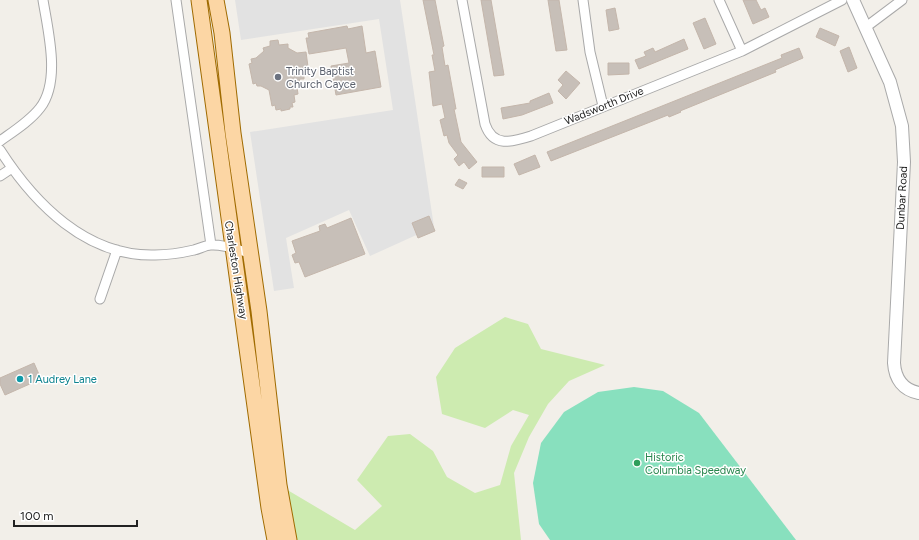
<svg xmlns="http://www.w3.org/2000/svg" width="919" height="540" font-family="Figtree,sans-serif">
  <style>
    .grass { fill: #cdebb0 }
    .pitch { fill: #88e0be }
    .parking { fill: #e2e2e2 }
    .building { fill: #c7bfb8; stroke: #c4b6ab }
    .lines { fill: none; stroke-linecap: round; stroke-linejoin: round }
    .minor-casing { stroke: #a9a9a9; stroke-width: 11 }
    .tertiary-casing { stroke: #a9a9a9; stroke-width: 14 }
    .primary-casing { stroke: #a06b00; stroke-width: 17 }
    .minor { stroke: #fff; stroke-width: 9 }
    .tertiary { stroke: #fff; stroke-width: 12 }
    .primary { stroke: #fcd6a4; stroke-width: 15 }
    .worship-dot { fill: #6b7280; stroke: #fff; stroke-width: 1.5 }
    .culture-dot { fill: #0f9aa8; stroke: #fff; stroke-width: 1.5 }
    .leisure-dot { fill: #2e9e5b; stroke: #fff; stroke-width: 1.5 }
    .labels { text-anchor: middle; dominant-baseline: central; stroke-width: 3; stroke-linejoin: round; paint-order: stroke }
    .worship-label { font-size: 11px; fill: #5b616d; stroke: #fff; text-anchor: start }
    .street-label { font-size: 11px; fill: #222; stroke: #fff }
    .culture-label { font-size: 11px; fill: #0d838f; stroke: #fff; text-anchor: start }
    .leisure-label { font-size: 11px; fill: #27864d; stroke: #fff; text-anchor: start }
  </style>
  <rect width="100%" height="100%" fill="#f2efe9"/>
  <path class="grass" d="M 505,317 L 528,324 L 541,349 L 605,365 L 569,381 L 548,404 L 529,437 L 514,473 L 521,540 L 289,540 L 279,485 L 355,530 L 382,506 L 357,480 L 388,436 L 410,434 L 433,451 L 447,477 L 475,493 L 500,485 L 511,446 L 529,415 L 513,410 L 485,428 L 442,414 L 436,377 L 455,348 Z"/>
  <path class="pitch" d="M 634,387 L 663,391 L 699,413 L 796,540 L 550,540 L 539,524 L 533,483 L 541,443 L 564,412 L 598,392 Z"/>
  <path class="parking" d="M 235,0 L 400,0 L 434,227 L 370,256 L 349,210 L 286,238 L 294,288 L 274,291 L 250,132 L 393,110 L 379,19 L 241,40 Z"/>
  <path class="building" d="M 423,0 L 435,0 L 444,46 L 442,47 L 445,66 L 448,65 L 456,109 L 454,109 L 461,142 L 477,162 L 469,169 L 464,162 L 459,166 L 454,159 L 458,155 L 449,143 L 447,135 L 444,136 L 440,120 L 445,118 L 442,104 L 433,106 L 429,72 L 435,71 L 432,55 L 434,55 Z
    M 481,0 L 491,0 L 504,75 L 494,76 Z
    M 548,0 L 559,0 L 567,50 L 556,51 Z
    M 743,0 L 756,0 L 761,10 L 765,8 L 769,17 L 753,24 Z
    M 615,8 L 619,29 L 609,31 L 606,10 Z
    M 705,18 L 716,44 L 704,49 L 693,23 Z
    M 347,26 L 348,29 L 362,26 L 366,53 L 375,51 L 381,87 L 336,95 L 331,66 L 349,63 L 346,48 L 309,54 L 306,38 L 309,38 L 308,33 Z
    M 820,28 L 839,36 L 835,46 L 816,37 Z
    M 684,39 L 688,49 L 639,69 L 635,60 L 646,56 L 644,52 L 653,48 L 655,52 Z
    M 278,40 L 279,45 L 288,44 L 288,48 L 297,53 L 306,52 L 309,74 L 304,75 L 304,79 L 300,79 L 297,87 L 298,94 L 294,95 L 295,102 L 292,103 L 293,107 L 290,107 L 290,109 L 281,111 L 281,109 L 276,110 L 275,105 L 272,106 L 269,90 L 261,86 L 257,86 L 256,83 L 253,84 L 249,64 L 252,63 L 251,59 L 256,58 L 264,51 L 263,48 L 270,46 L 270,41 Z
    M 849,47 L 857,68 L 848,72 L 840,51 Z
    M 799,48 L 803,58 L 775,70 L 776,72 L 680,111 L 681,112 L 669,117 L 668,115 L 551,161 L 547,152 L 782,58 L 781,55 Z
    M 608,63 L 629,63 L 629,74 L 608,75 Z
    M 566,71 L 580,83 L 566,99 L 558,91 L 563,85 L 558,80 Z
    M 549,93 L 553,103 L 522,115 L 503,119 L 501,108 L 530,103 L 530,101 Z
    M 535,155 L 540,167 L 519,175 L 514,164 Z
    M 482,167 L 504,167 L 504,177 L 482,177 Z
    M 459,179 L 467,183 L 463,189 L 455,185 Z
    M 429,216 L 435,231 L 418,238 L 412,223 Z
    M 351,218 L 365,254 L 305,277 L 299,262 L 295,263 L 292,255 L 296,253 L 292,241 L 320,231 L 319,226 L 325,224 L 327,228 Z
    M 34,363 L 41,379 L 5,395 L 0,384 L 0,378 Z"/>
  <g class="lines">
    <defs>
      <path id="minor" d="M 176,0 L 211,245
        M 462,0 L 485,124 C 493,148 512,142 531,136 L 742,51 L 842,0
        M 583,0 L 590,52 L 603,106
        M 719,0 L 742,51
        M 866,27 L 902,0
        M 0,141 C 14,131 30,121 40,108 C 61,81 48,31 43,0
        M 0,150 C 34,203 86,257 155,255 C 168,255 181,253 194,250 C 199,249 206,245 211,245 C 224,244 238,250 250,253
        M 0,176 L 12,168
        M 100,299 L 117,250"/>
      <path id="tertiary" d="M 853,0 L 890,82 L 902,126 L 904,162 L 894,363 C 895,379 903,390 919,393"/>
      <path id="primary" d="M 199,0 L 269,508 L 275,540
        M 216,0 L 222,33 L 233,133 L 259,311 L 279,485 L 289,540"/>
    </defs>
    <use href="#minor" class="minor-casing"/>
    <use href="#tertiary" class="tertiary-casing"/>
    <use href="#primary" class="primary-casing"/>
    <use href="#minor" class="minor"/>
    <use href="#tertiary" class="tertiary"/>
    <use href="#primary" class="primary"/>
  </g>
  <circle class="worship-dot" cx="278" cy="77" r="4"/>
  <circle class="culture-dot" cx="20" cy="379" r="4"/>
  <circle class="leisure-dot" cx="637" cy="463" r="4"/>
  <g class="labels">
    <g class="worship-label">
      <text x="286" y="71">Trinity Baptist<tspan x="286" dy="13">Church Cayce</tspan></text>
    </g>
    <g class="street-label">
      <text transform="translate(604 106) rotate(-22)">Wadsworth Drive</text>
      <text transform="translate(902 198) rotate(-87)">Dunbar Road</text>
      <text transform="translate(236 270) rotate(81)">Charleston Highway</text>
    </g>
    <g class="culture-label">
      <text x="28" y="379">1 Audrey Lane</text>
    </g>
    <g class="leisure-label">
      <text x="645" y="457">Historic<tspan x="645" dy="13">Columbia Speedway</tspan></text>
    </g>
  </g>
  <path d="M14 520v6h123v-6" fill="none" stroke="#222222" stroke-width="2"/>
  <text x="20" y="520" font-size="12" fill="#222222" stroke="#ffffff" stroke-width="3" paint-order="stroke">100 m</text>
</svg>
